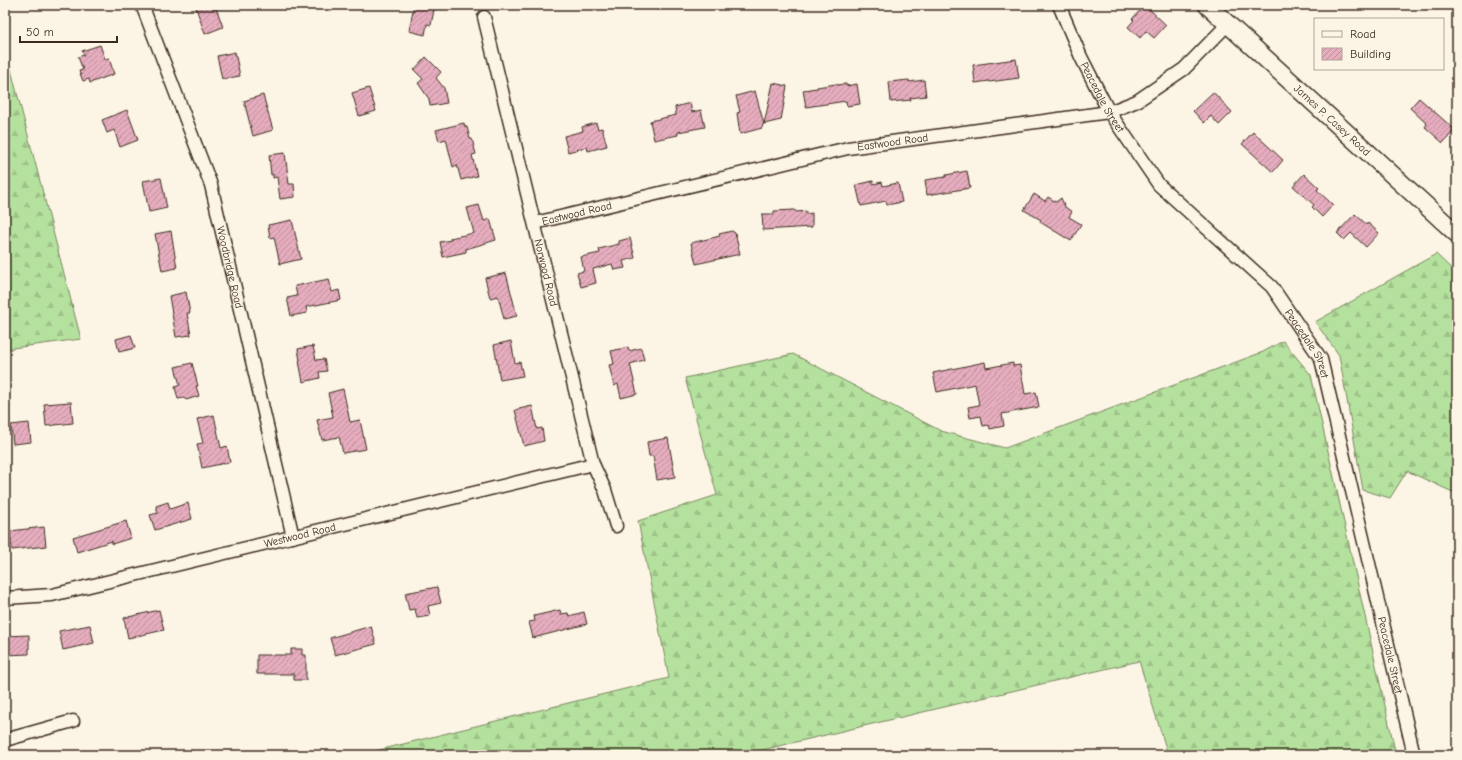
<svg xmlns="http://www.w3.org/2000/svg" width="1462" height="760" font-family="'Comic Neue',sans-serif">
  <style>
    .forest { fill: url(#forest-firs); stroke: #78865e }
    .building { fill: url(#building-hatch); stroke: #3b2a1e }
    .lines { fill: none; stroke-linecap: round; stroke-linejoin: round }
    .minor-casing { stroke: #3b2a1e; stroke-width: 15 }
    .secondary-casing { stroke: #3b2a1e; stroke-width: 20 }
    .minor { stroke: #fcf5e5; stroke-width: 12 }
    .secondary { stroke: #fcf5e5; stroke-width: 17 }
    .labels { text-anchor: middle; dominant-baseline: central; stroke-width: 3; stroke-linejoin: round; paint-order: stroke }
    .street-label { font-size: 11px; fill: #3b2a1e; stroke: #fcf5e5 }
  </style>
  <defs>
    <pattern id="forest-firs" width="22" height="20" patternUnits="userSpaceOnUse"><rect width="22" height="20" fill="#b5e19f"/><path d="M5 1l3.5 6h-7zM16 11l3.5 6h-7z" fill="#9dc188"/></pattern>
    <pattern id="building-hatch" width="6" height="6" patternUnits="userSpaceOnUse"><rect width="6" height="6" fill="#e6adbf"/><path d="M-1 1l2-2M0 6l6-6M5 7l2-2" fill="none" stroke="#bc8d9b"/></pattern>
  </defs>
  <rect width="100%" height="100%" fill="#fcf5e5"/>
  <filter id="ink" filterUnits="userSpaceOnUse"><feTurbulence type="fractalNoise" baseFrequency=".025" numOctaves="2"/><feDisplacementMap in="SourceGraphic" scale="8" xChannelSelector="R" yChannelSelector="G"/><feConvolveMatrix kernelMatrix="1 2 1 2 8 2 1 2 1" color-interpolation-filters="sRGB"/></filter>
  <g filter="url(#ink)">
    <path class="forest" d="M 10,66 L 81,339 L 5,349 L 5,72 Z
      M 1436,254 L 1457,274 L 1457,494 L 1407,471 L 1390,498 L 1363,490 L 1339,355 L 1315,322 Z
      M 1283,341 L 1311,375 L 1396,755 L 1168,755 L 1139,661 L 741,755 L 359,755 L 669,678 L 638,521 L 717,495 L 685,378 L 793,354 L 941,431 L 1005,448 L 1263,352 Z"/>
    <path class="building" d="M 195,5 L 215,5 L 223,27 L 205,34 Z
      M 414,5 L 435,5 L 431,25 L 427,24 L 425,35 L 409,31 Z
      M 1145,5 L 1166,25 L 1154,38 L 1146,31 L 1140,38 L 1128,27 L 1134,20 L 1132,19 Z
      M 100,45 L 105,59 L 109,58 L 114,74 L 90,83 L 89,79 L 83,81 L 79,71 L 83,70 L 78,57 L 84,55 L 82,51 Z
      M 235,52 L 240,76 L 222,79 L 217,56 Z
      M 426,57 L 441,72 L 436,78 L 444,88 L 447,103 L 430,106 L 429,99 L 418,83 L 423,79 L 414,70 Z
      M 1016,59 L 1019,78 L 989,82 L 989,81 L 975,83 L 973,65 Z
      M 909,80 L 909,82 L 924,80 L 926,96 L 910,98 L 911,100 L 891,102 L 889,82 Z
      M 773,83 L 787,86 L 781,120 L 764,124 Z
      M 836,84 L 837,85 L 846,84 L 846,86 L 857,84 L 860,104 L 847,106 L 846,101 L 806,107 L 803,90 L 817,88 L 817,87 Z
      M 369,88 L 376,111 L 359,116 L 352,93 Z
      M 755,91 L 764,124 L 763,124 L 762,128 L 740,134 L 737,113 L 740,112 L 736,96 Z
      M 1213,92 L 1232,112 L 1219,125 L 1211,116 L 1204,123 L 1193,111 Z
      M 263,95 L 273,130 L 253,136 L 244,101 Z
      M 1419,98 L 1455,130 L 1443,143 L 1425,127 L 1427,124 L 1410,108 Z
      M 690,103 L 692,112 L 701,110 L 705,127 L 678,132 L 678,135 L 654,140 L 650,121 L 676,115 L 675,107 Z
      M 127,110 L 138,140 L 120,147 L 114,130 L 107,133 L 102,120 Z
      M 464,123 L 465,127 L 467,127 L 470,139 L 472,139 L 476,154 L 472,155 L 477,176 L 461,180 L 457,165 L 453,167 L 446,139 L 439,141 L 436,130 Z
      M 596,123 L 598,129 L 602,128 L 607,146 L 588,151 L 587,147 L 568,152 L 564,136 L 583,131 L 582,127 Z
      M 1253,132 L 1283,160 L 1273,172 L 1242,144 Z
      M 285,153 L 289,184 L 294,184 L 295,197 L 280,199 L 277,177 L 273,178 L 273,174 L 271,175 L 269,155 Z
      M 967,171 L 970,188 L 927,195 L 925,180 L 946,177 L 946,175 Z
      M 1304,174 L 1319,188 L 1317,190 L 1333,205 L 1322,217 L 1312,207 L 1314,205 L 1293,186 Z
      M 161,178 L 167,208 L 149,212 L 143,181 Z
      M 873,181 L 873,184 L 882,182 L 883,186 L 898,183 L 902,202 L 887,205 L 886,201 L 861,206 L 856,185 Z
      M 1034,194 L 1045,201 L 1048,197 L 1056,202 L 1061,198 L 1065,207 L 1072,212 L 1069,217 L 1081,224 L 1071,241 L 1040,222 L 1041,220 L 1024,210 Z
      M 479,205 L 484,221 L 490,219 L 496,240 L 466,249 L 466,252 L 443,257 L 440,242 L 451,240 L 450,238 L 474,233 L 467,208 Z
      M 794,210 L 797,212 L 806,211 L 806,214 L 812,213 L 812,227 L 763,230 L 762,214 L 774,214 L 774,211 Z
      M 1355,214 L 1367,225 L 1368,223 L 1379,233 L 1366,247 L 1351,233 L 1344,240 L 1337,233 Z
      M 292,220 L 301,259 L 280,264 L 274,237 L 270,238 L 268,225 Z
      M 171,231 L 177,268 L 162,271 L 155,234 Z
      M 732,231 L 735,233 L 740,254 L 696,264 L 691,243 L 720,236 L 719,234 Z
      M 630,238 L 635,258 L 623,261 L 625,268 L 614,270 L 612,264 L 593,269 L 596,283 L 581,287 L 577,273 L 584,271 L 581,257 L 600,253 L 599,249 L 619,244 L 619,241 Z
      M 506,273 L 517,316 L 504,319 L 498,296 L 490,298 L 485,278 Z
      M 329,279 L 332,292 L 339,290 L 341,300 L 306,307 L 307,313 L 291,316 L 287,298 L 297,296 L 295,286 Z
      M 186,292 L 190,313 L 187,313 L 191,335 L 176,337 L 169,296 Z
      M 131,335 L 135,348 L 119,352 L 116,339 Z
      M 511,341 L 515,363 L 520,362 L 523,376 L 500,380 L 494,345 Z
      M 313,346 L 316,360 L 324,359 L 327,371 L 319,372 L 320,378 L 303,382 L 299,361 L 300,361 L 298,349 Z
      M 628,347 L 629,351 L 641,348 L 644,360 L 630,364 L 637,394 L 621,398 L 618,384 L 614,386 L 609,365 L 614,364 L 611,351 Z
      M 985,362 L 986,368 L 1013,363 L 1013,366 L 1020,365 L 1025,394 L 1036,392 L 1039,407 L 1002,414 L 1004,426 L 990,429 L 989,425 L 983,426 L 981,416 L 970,418 L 968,407 L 979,405 L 975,384 L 937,392 L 933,373 Z
      M 192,363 L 198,386 L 196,386 L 199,396 L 186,400 L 184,398 L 178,399 L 175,387 L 180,385 L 175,367 Z
      M 343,389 L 350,422 L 360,420 L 366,449 L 343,453 L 339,437 L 322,440 L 317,420 L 333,417 L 328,393 Z
      M 71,402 L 73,423 L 46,426 L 44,404 Z
      M 532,406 L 537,429 L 542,428 L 544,441 L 524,446 L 515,410 Z
      M 214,415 L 221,448 L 227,446 L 230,462 L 202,468 L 197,444 L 203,443 L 197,419 Z
      M 29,423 L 31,442 L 13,444 L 11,425 Z
      M 668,438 L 675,477 L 657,480 L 653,456 L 649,456 L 647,442 Z
      M 168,502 L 170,509 L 188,503 L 192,519 L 155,530 L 150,515 L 158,513 L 156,506 Z
      M 126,521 L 131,538 L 112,544 L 112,541 L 77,552 L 73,537 Z
      M 44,527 L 46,546 L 12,550 L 10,531 Z
      M 437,587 L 441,603 L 428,606 L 430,616 L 417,618 L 415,609 L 409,610 L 405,593 Z
      M 159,610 L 164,630 L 128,638 L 124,618 Z
      M 560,610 L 561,614 L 568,613 L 569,616 L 584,612 L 587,624 L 533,638 L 529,622 L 535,621 L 534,616 Z
      M 90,625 L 94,643 L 63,650 L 59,631 Z
      M 371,626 L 376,644 L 335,655 L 330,638 Z
      M 29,635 L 29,654 L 6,655 L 5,636 Z
      M 291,649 L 302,649 L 302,655 L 306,655 L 306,680 L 294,680 L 294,674 L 257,674 L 257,655 L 291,655 Z"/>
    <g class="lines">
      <defs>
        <g id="minor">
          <path id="s1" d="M 142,5 L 211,185 L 293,537"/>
          <path id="s2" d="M 1059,5 L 1081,57 L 1109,112 L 1159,185 L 1272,287 L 1321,359 L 1414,755"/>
          <path id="s3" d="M 484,17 L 593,464 L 605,490 L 616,526"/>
          <path id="s4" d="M 535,223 L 848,148 L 1109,112 L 1137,101 L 1184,69 L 1228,24"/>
          <path id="s5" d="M 5,598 L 52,595 L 593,464"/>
          <path d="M 5,740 L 73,721"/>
        </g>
        <g id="secondary">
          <path id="s6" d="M 1207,5 L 1457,234"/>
        </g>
      </defs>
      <use href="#minor" class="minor-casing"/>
      <use href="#secondary" class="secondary-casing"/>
      <use href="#minor" class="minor"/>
      <use href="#secondary" class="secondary"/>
    </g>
  </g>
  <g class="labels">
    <g class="street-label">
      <text stroke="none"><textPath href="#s2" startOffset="102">Peacedale Street</textPath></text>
      <text stroke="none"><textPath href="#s6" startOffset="170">James P. Casey Road</textPath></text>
      <text stroke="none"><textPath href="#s4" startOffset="367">Eastwood Road</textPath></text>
      <text stroke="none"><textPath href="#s4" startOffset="43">Eastwood Road</textPath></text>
      <text stroke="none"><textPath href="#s1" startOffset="277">Woodbridge Road</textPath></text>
      <text stroke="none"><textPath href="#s3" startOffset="263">Norwood Road</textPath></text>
      <text stroke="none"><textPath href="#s2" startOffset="426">Peacedale Street</textPath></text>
      <text stroke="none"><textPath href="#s5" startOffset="302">Westwood Road</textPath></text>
      <text stroke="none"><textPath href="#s2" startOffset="750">Peacedale Street</textPath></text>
    </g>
  </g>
  <rect width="1462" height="760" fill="none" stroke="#fcf5e5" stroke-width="20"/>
  <rect x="10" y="10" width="1442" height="740" fill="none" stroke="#3b2a1e" stroke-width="1.5" filter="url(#ink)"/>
  <rect x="1314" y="18" width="130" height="52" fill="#fcf5e5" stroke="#afa495"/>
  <rect x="1322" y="31" width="20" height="6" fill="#fcf5e5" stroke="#afa495"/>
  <text x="1350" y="38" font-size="12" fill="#3b2a1e">Road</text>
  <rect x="1322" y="48" width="20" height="12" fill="url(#building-hatch)" stroke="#afa495"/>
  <text x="1350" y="58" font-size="12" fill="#3b2a1e">Building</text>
  <path d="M20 36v6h97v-6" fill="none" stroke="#3b2a1e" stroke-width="2"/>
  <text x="26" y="36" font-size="12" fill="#3b2a1e" stroke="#fcf5e5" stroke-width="3" paint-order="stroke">50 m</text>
</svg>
